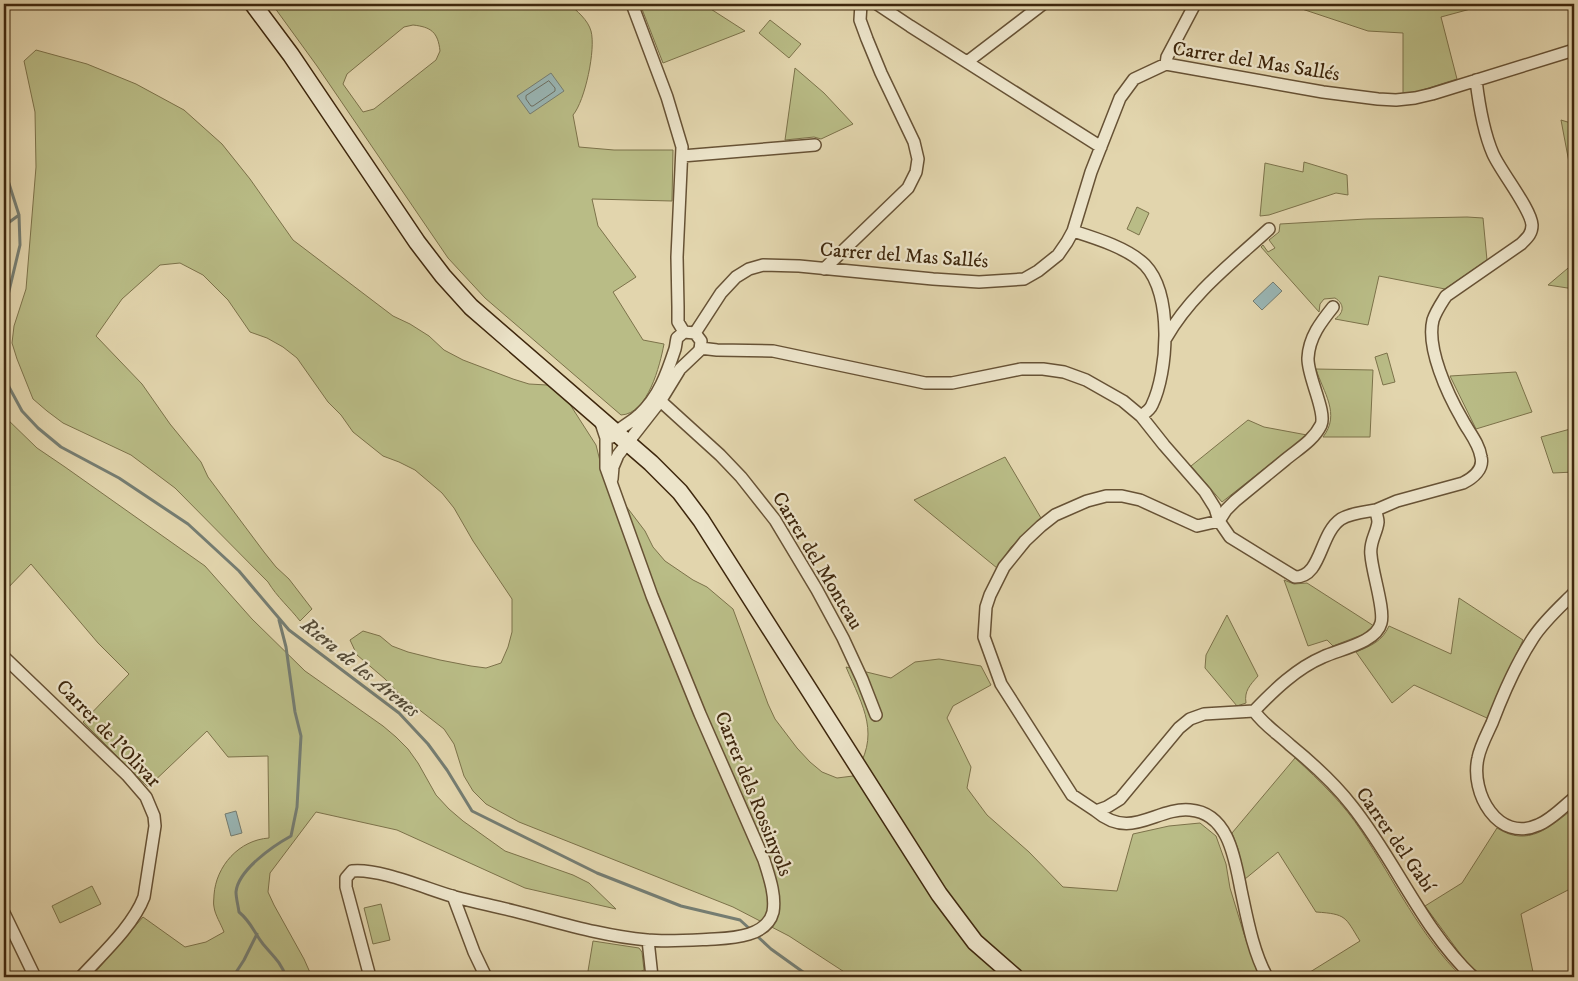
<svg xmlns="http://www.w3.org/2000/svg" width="1578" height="981" font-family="'IM FELL DW Pica',serif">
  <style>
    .green { fill: #b9bc86; stroke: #7c724a; fill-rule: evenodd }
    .water { fill: #99b6b5; stroke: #757d72 }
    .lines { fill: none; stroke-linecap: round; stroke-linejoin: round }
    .shore { stroke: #6c6e61; stroke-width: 1 }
    .stream { stroke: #757d72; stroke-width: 3 }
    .street-casing { stroke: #675235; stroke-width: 14 }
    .secondary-casing { stroke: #3e270d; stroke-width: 19 }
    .street { stroke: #ece4ca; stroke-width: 11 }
    .secondary { stroke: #ece4ca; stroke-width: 16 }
    .labels { text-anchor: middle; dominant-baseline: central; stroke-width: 4.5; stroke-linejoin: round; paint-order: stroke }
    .street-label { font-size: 20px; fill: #3e270d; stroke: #ece4ca }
    .water-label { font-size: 21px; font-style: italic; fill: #554b37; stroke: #ece4ca }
  </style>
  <rect width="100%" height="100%" fill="#e2d5ad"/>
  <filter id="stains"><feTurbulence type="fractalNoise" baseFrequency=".004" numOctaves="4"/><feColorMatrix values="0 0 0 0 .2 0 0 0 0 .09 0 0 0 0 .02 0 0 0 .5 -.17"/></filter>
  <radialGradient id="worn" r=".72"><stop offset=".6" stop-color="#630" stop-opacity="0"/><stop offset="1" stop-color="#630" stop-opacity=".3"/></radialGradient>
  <path class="green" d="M 272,4 L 569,4 C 577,11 588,20 591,31 C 596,49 585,101 573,115 L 579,147 L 614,150 L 673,150 L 672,201 L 592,199 L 598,226 L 636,277 L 613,292 L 643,340 L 664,344 C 660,365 648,414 621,415 L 485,298 L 448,258 L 317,66 ZM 413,25 C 431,27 438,32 440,51 L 436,60 L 374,109 L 363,112 L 343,84 L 347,74 L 404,27 Z
    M 640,4 L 703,4 L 745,31 L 663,63 Z
    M 1294,4 L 1489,4 L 1441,17 L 1457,79 L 1416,92 L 1403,93 L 1403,33 L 1368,31 L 1293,6 Z
    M 770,20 L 801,44 L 789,58 L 759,33 Z
    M 36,50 L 87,64 L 136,84 L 184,110 L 222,144 L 250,179 L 293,240 L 393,316 L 410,324 L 429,336 L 444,350 L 463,360 L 513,379 L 529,384 L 547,385 L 562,392 L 596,445 L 604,477 L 645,531 L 653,547 L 665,561 L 693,580 L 707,587 L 733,609 L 768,704 L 775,719 L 797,748 L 810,762 L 822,772 L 837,778 L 853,776 C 882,735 863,707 846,667 L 891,678 L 915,662 L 939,659 L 981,666 L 991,685 L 953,706 L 947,718 L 971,767 L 967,788 L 987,815 L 1029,852 L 1063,887 L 1117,891 L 1133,834 L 1169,826 L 1200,823 L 1216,836 L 1226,864 L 1230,888 L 1244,934 L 1259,977 L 852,977 L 789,936 L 733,907 L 519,822 L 486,804 L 473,791 L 464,776 L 454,744 L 444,729 L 399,694 L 385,679 L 357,655 L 350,640 L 363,631 L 380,636 L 392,646 L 408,652 L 440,660 L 471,666 L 486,668 L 501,663 L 508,647 L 512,632 L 512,599 L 473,541 L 454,508 L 442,493 L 415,470 L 399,462 L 383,456 L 353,432 L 341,415 L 328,402 L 297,358 L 283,347 L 267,338 L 250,332 L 228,300 L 203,275 L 180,263 L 160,265 L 122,299 L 96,336 L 142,384 L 170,424 L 201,462 L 208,477 L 264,552 L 276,567 L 289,579 L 312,609 L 300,621 C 290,608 277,597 268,582 L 175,488 L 131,455 L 63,423 L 47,411 L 33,399 L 17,359 L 12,343 L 14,326 L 26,289 L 36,167 L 35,112 L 24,61 Z
    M 795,68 L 824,93 L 853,124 L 821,139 L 814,137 L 785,140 Z
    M 1561,120 L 1574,124 L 1574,181 L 1571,173 Z
    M 1304,162 L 1347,175 L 1348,195 L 1336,193 L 1269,215 L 1260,216 L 1265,163 L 1303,172 Z
    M 1137,207 L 1149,213 L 1139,235 L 1127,229 Z
    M 1467,217 L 1483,218 L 1487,260 L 1445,289 L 1379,276 L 1368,325 L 1335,319 C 1344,313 1345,304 1335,298 L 1324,299 L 1320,304 L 1319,312 L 1261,247 L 1263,245 L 1268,252 L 1275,248 L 1269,240 L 1279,232 L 1280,224 L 1366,219 Z
    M 1574,263 L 1574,289 L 1548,285 Z
    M 1387,353 L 1395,382 L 1383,385 L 1375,357 Z
    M 1316,369 L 1373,370 L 1370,437 L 1323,437 C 1341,414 1323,392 1316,369 Z
    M 1516,372 L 1532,412 L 1476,429 L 1450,376 Z
    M 4,416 L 37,448 L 65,467 L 205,566 L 252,619 L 305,671 L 383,726 L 396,737 L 408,749 L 418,763 L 436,795 L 449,809 L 463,821 L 505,851 L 573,875 L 589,883 L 616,909 L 525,888 L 397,830 L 316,812 L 270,873 L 268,892 L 274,905 L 304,959 L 312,977 L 97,977 L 93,975 L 143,917 L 185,947 L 206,942 L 224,932 C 221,924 215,915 214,907 C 213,903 214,899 214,895 C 216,866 239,840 269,838 L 268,756 L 228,757 L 207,731 L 148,787 L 83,722 L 129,674 L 98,643 L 31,564 L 4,592 L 4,527 L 6,525 L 4,523 Z
    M 1248,420 L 1264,427 L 1307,435 L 1222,502 L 1191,466 Z
    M 1574,428 L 1574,472 L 1553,473 L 1541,437 Z
    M 1005,457 L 1041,518 L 1011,547 L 997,568 L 914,500 Z
    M 1284,580 L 1294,584 L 1307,583 L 1374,626 L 1364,634 L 1333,646 L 1327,640 L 1308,646 Z
    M 1459,598 L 1523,640 L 1487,718 L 1414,685 L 1392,703 L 1356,652 C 1370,646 1382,642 1389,626 L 1451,654 Z
    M 1227,615 L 1258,676 C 1250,685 1244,691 1246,703 L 1237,706 L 1205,668 L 1206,655 Z
    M 1295,758 C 1320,781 1344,804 1362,832 C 1394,880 1421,937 1462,977 L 1302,977 L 1360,941 C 1345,917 1347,914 1316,912 L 1278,852 L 1245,879 L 1238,849 L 1232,833 Z
    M 1574,808 L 1574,887 L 1521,914 L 1534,977 L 1485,977 L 1471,967 L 1464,959 L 1425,906 L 1462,883 L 1497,828 C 1528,848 1550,827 1574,808 Z
    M 92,886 L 101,904 L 60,923 L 52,906 Z
    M 381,904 L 390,940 L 373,944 L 364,908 Z
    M 593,941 L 639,948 L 642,952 L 644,970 L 630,977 L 587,977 Z"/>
  <path class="water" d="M 551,73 L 564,91 L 530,114 L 517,96 Z
    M 1273,282 L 1282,291 L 1262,310 L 1253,301 Z
    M 236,811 L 242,833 L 231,836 L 225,814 Z"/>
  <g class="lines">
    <path class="shore" d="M 549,81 L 555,88 L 555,91 L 533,106 L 531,106 L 526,99 L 526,96 Z"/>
    <path class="stream" d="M 4,168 L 19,215 L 20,245 L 4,312
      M 4,226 L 19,215
      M 4,370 L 9,387 L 22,411 L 38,428 L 61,447 L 119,478 L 188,524 L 239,571 L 289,630 L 399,713 L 428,744 L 447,770 L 472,811 L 597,873 L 681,906 L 740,920 L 751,930
      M 279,620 L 286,647 L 295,712 L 301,736 L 297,807 L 291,836 C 273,846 238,870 236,892 C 236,898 238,905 239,912 C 252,923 253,931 263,944 C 273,956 281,962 286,977
      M 756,935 L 771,949 L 810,977
      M 233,977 L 244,960 L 257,934"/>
    <defs>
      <path id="street" d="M 632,4 L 667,97 L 682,147 L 677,257 L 678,307 L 678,322 L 684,332
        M 877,4 L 910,26 L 1101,147
        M 967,62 L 1043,4
        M 1166,64 L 1167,57 L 1195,4
        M 682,156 L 815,145
        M 1073,231 C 1095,238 1128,248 1145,265 C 1173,294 1168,372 1152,405 C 1150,410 1145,413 1141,416
        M 824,269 L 908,188 L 916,172 L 918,159 L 914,142 L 881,73 L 867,39 L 860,20 L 861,4
        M 695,333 L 721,293 L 736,277 L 749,269 L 763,265 L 799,266 L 933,279 L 979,282 L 1024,279 L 1038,271 L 1058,255 L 1067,242 L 1073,231 L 1091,172 L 1120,98 L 1134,79 L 1166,64 L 1323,92 L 1378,99 L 1396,100 L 1415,98 L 1432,94 L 1574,50
        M 1166,338 C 1191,294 1232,263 1269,229
        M 700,348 L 717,350 L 773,351 L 925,383 L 952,383 L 1021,369 L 1043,369 L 1064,372 L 1086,380 L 1123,401 L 1141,416 L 1164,445 L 1205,492 L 1215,508 L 1219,521
        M 655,396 L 720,455 L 741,477 L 775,520 L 817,590 L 843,638 L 862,679 L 876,715
        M 612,437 C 619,427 631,423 639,415 C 659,397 667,373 675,349 C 676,345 676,342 677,338 L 684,332 L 695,333 L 701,341 L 700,350 L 680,369 L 661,400 L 618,455 L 613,467 L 612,479
        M 1219,521 L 1226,510 L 1235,501 C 1252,487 1269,473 1285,460 C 1298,449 1313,441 1321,425 C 1327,412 1307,376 1308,358 C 1309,337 1321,322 1333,307
        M 1574,593 C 1560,607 1544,621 1533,638 C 1516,664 1503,694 1492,723 C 1487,734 1480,747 1478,758 C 1470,793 1498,843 1538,825 C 1551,820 1563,807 1574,798
        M 4,657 L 127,775 L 146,797 L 154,816 L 155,826 L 144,897 C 133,926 102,954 81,977
        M 1254,711 L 1204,714 L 1190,719 L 1179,728 L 1120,799 L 1107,807 L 1096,811 L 1072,795 L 1001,684 L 984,637 L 986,607 L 990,595 L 1004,567 L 1025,541 L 1041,526 L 1055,515 L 1087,501 L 1106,496 L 1122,496 L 1140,500 L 1197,526 L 1219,521 L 1230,537 L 1295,577 C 1322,577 1319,534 1341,519 C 1351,513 1365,512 1376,510
        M 1254,711 C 1274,690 1297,668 1323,657 C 1340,649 1376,643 1381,623 C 1385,610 1372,572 1371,555 C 1369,542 1377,533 1378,522 C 1378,518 1376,514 1376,510 L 1397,501 L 1463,483 C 1473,478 1484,469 1481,457 C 1479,443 1468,431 1462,419 C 1448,395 1426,348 1433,320 C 1436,311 1441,304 1446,296 L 1521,244 C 1527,238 1532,234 1532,225 C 1531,209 1501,172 1493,154 C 1483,131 1479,105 1476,80
        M 1254,711 C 1264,725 1277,733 1290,745 C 1312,763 1335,784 1352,806 C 1396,861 1422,929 1473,977
        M 1096,811 C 1131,841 1156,807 1190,810 C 1229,813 1235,860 1241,890 C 1247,918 1253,952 1267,977
        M 453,896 L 474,952 L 486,977
        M 4,913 L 35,977
        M 648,940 L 652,977
        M 370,977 L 346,887 L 346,878 L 352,871 C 379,868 427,889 455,897 C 474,902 494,906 514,911 C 558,922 601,936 647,940 C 669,942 693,940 715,939 C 734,938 767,936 773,912 C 776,895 769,876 764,860 L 700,714 L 652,596 L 606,468 L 606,438 L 600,420"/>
      <path id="secondary" d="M 253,4 L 291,55 L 417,242 L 443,276 L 471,307 L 651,463 L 680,492 L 701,520 L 939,894 L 975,942 L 1015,977"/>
    </defs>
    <use href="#street" class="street-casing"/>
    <use href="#secondary" class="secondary-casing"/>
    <use href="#street" class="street"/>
    <use href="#secondary" class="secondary"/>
  </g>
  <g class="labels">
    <g class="street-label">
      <text transform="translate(1256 62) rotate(9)">Carrer del Mas Sallés</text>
      <text transform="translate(904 256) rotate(4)">Carrer del Mas Sallés</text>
      <text transform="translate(817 561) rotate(59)">Carrer del Montcau</text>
      <text transform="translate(108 734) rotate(46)">Carrer de l'Olivar</text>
      <text transform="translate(753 794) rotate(68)">Carrer dels Rossinyols</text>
      <text transform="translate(1395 840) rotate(55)">Carrer del Gabí</text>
    </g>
    <g class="water-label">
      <text transform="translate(360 668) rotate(39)">Riera de les Arenes</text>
    </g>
  </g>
  <rect width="1578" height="981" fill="none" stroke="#e2d5ad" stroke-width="20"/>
  <rect x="5" y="5" width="1568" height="971" fill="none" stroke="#3e270d" stroke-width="2.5"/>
  <rect x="10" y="10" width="1558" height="961" fill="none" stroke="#3e270d"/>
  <rect width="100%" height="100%" filter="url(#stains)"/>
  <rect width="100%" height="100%" fill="url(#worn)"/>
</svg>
